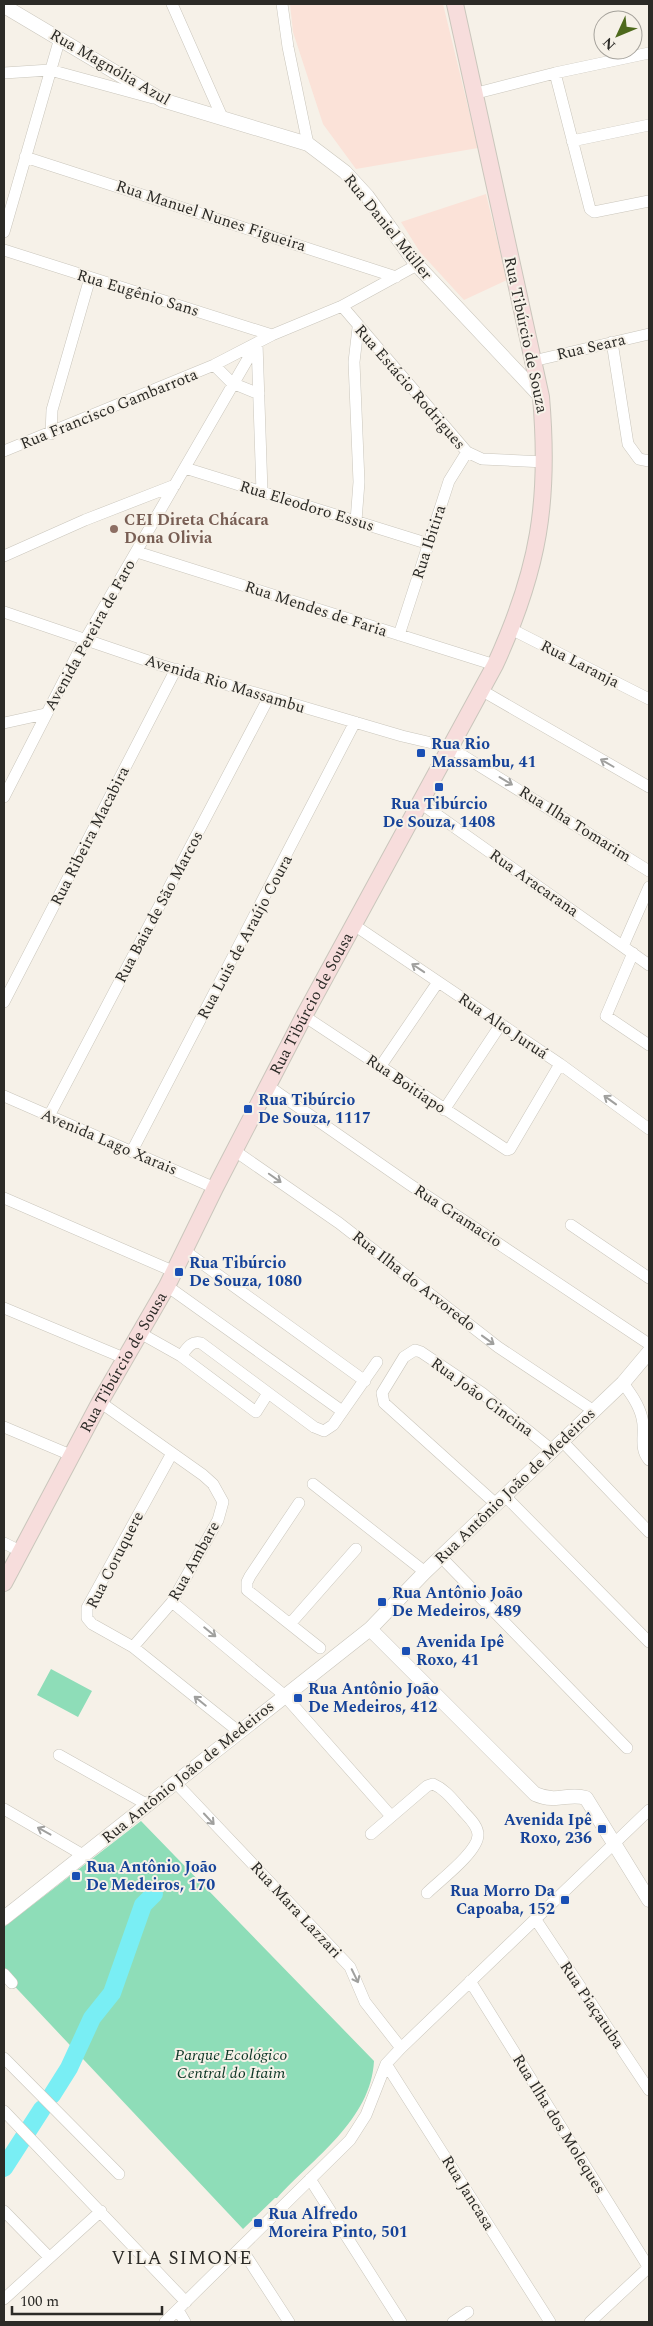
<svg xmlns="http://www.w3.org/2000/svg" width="653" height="2326" font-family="Spectral,serif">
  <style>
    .industrial { fill: #fbe2d8 }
    .green { fill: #8eddb8 }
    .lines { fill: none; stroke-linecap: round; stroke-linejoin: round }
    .river { stroke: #79eef4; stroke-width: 18 }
    .minor-casing { stroke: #cac6bc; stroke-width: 12 }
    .tertiary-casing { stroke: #cac6bc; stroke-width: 15 }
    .secondary-casing { stroke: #cac6bc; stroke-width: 18 }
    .minor { stroke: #fff; stroke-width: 11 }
    .tertiary { stroke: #fff; stroke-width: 14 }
    .secondary { stroke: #f7dddc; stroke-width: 16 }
    .oneway { stroke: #a0a09e }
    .education-dot { fill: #8d6e63; stroke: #f6f1e8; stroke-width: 2 }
    .transit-dot { fill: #1a4fb4; stroke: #f6f1e8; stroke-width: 2 }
    .labels { text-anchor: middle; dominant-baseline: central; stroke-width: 4; stroke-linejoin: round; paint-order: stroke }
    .street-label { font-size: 16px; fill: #2c2b27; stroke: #f6f1e8 }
    .education-label { font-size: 16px; font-weight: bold; fill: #785e54; stroke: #f6f1e8; text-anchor: start }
    .transit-label { font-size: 16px; font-weight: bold; fill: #164399; stroke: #f6f1e8; text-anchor: start }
    .park-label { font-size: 16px; font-style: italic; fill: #0c3525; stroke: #f6f1e8 }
    .quarter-label { font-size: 19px; letter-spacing: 1px; fill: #2c2b27; stroke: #f6f1e8 }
  </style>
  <rect width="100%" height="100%" fill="#f6f1e8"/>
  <path class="industrial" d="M 290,4 L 443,4 L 478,148 L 356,169 L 323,124 L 293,32 Z
    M 486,194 L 507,280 L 464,300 L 420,252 L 401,222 Z"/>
  <path class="green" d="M 51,1669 L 92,1691 L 78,1717 L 37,1695 Z
    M 141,1821 L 374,2061 C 371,2120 313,2158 277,2198 L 275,2198 L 243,2229 L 4,1975 L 4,1927 Z"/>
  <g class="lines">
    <path class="river" d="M 52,2095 L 69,2068 L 92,2018 L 112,1993 L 143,1905 L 154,1894
      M 4,2168 L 42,2109"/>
    <defs>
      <path id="minor" d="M 172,4 L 222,117
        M 282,4 L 288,47 L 308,144
        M 4,73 L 50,70 L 153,98
        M 555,73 L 590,209 L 594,212 L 649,201
        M 473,94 L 555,73 L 649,53
        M 572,141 L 649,125
        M 25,157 L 396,277
        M 4,232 L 60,38
        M 4,250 L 272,335
        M 342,306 L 467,452 L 482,459 L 545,462
        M 612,342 L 628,444 L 639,459 L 649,461
        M 257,343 L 262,492
        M 533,361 L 649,334
        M 214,365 L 232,383 L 259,394
        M 51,434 L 52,410 L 90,278
        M 4,451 L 214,365 L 272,335 L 342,306 L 417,265
        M 185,468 L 429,544
        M 356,521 L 359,482 L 354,362 L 358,328
        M 137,552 L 495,665
        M 4,556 L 85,520 L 175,485
        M 4,612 L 160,665 L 402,736 L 449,747 L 649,871
        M 511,629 L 649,699
        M 399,635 L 449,481 L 467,452
        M 481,690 L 649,787
        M 4,723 L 45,714
        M 4,797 L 82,645 L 257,343
        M 419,802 L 649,965
        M 354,925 L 560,1064 L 649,1129
        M 623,946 L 649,887
        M 633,953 L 606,1016 L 649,1045
        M 4,1002 L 176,669
        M 304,1016 L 507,1150 L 510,1149 L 560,1064
        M 380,1067 L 438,982
        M 268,1086 L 409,1184 L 649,1344
        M 4,1096 L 215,1188
        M 444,1110 L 501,1024
        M 49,1116 L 269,697
        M 132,1151 L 355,722
        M 235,1151 L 339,1223 L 498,1347 L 594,1411
        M 4,1198 L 175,1272
        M 571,1225 L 649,1278
        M 185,1251 L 365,1381
        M 167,1286 L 342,1411
        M 4,1308 L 124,1358
        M 140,1333 L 181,1356 L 256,1412 L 268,1393
        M 181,1356 C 186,1350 191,1340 201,1343 L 314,1427 L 324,1431 L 333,1425 L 377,1362
        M 623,1383 C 631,1394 639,1405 642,1418 C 646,1433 638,1447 649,1460
        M 100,1402 L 203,1475 L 213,1484 L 223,1502 L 218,1520 L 172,1602 L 133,1647
        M 4,1427 L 73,1456
        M 563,1442 L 649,1532
        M 171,1455 L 87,1608 L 87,1618 L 92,1624 L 133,1647 L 238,1731
        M 313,1484 L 425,1572
        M 505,1496 L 649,1642
        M 299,1503 L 250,1576 L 247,1582 L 247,1590 L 320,1648
        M 496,1504 L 384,1403 L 382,1393 L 404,1357 L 415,1350 L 421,1352 L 482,1393 L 553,1451
        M 4,1543 L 20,1551
        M 441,1557 L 627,1748
        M 172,1602 L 284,1695 L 391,1816
        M 290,1624 L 356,1549
        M 59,1755 L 148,1805
        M 176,1783 L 350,1967 L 365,2002 L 401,2048
        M 4,1809 L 83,1855
        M 371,1834 L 427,1786 L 433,1784 C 445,1789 453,1800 462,1810 C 468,1817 478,1825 478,1835 C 478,1852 439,1881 427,1893
        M 536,1920 L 649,2090
        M 4,1974 L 12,1983
        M 470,1981 L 649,2268
        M 4,2058 L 119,2174
        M 386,2064 L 550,2322
        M 4,2111 L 186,2302
        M 310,2179 L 401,2322
        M 4,2211 L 48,2256
        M 241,2248 L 289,2322
        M 4,2299 L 101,2211
        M 178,2310 L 185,2322
        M 165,2322 L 350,2140 L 366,2115 L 386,2064 L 401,2048 L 649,1810
        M 453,2322 L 468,2312
        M 590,2322 L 649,2267"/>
      <path id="tertiary" d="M 4,6 L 162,100 L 308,144 L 345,172 L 367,196 L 417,265 L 541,397
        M 370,1629 L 535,1794 C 558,1804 568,1792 586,1798 L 649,1900
        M 4,1918 L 370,1629 L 425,1572 L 623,1383 L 649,1352"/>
      <g id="secondary">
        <path id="s1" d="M 4,1583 L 100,1402 L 167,1286 L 215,1188 L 304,1016 L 495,665 C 539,569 550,501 541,397 L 455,4"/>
      </g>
    </defs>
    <use href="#minor" class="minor-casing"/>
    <use href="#tertiary" class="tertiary-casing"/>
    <use href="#secondary" class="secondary-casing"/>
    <use href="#minor" class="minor"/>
    <use href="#tertiary" class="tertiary"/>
    <use href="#secondary" class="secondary"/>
  </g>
  <defs><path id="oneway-shaft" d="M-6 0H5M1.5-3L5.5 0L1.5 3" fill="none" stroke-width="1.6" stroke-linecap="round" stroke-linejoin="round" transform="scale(1.25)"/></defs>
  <g class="oneway">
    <use href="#oneway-shaft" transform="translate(607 763) rotate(-150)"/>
    <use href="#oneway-shaft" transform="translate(506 781) rotate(31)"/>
    <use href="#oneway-shaft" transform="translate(418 968) rotate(-146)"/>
    <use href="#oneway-shaft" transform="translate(610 1100) rotate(-144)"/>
    <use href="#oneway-shaft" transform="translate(275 1178) rotate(35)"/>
    <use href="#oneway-shaft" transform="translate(488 1340) rotate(36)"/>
    <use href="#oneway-shaft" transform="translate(210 1632) rotate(39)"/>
    <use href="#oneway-shaft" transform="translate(200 1701) rotate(-141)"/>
    <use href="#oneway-shaft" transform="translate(209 1819) rotate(47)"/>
    <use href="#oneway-shaft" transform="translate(44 1831) rotate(-151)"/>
    <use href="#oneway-shaft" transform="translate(355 1976) rotate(64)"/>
  </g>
  <circle class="education-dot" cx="114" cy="529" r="5"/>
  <g class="transit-dot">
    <rect x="416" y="748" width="10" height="10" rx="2.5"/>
    <rect x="434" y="782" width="10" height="10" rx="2.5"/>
    <rect x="243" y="1104" width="10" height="10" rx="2.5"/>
    <rect x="174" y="1267" width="10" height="10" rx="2.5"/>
    <rect x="377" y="1597" width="10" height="10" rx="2.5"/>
    <rect x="401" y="1646" width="10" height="10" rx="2.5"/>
    <rect x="293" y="1693" width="10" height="10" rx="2.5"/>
    <rect x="597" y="1824" width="10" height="10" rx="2.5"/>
    <rect x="71" y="1871" width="10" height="10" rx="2.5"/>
    <rect x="560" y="1895" width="10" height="10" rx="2.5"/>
    <rect x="253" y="2218" width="10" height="10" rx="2.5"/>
  </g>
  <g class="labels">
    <g class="street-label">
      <text transform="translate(110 67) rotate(30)">Rua Magnólia Azul</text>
      <text transform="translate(211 216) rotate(18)">Rua Manuel Nunes Figueira</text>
      <text transform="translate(388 227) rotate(51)">Rua Daniel Müller</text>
      <text transform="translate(138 293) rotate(17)">Rua Eugênio Sans</text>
      <text transform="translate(526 335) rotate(78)">Rua Tibúrcio de Souza</text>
      <text transform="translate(591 347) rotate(-13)">Rua Seara</text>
      <text transform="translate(410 387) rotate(49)">Rua Estácio Rodrigues</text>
      <text transform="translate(109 409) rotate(-22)">Rua Francisco Gambarrota</text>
      <text transform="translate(307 506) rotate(17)">Rua Eleodoro Essus</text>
      <text transform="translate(429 542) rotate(-72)">Rua Ibitira</text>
      <text transform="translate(316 609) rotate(18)">Rua Mendes de Faria</text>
      <text transform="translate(90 635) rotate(-61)">Avenida Pereira de Faro</text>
      <text transform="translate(580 664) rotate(27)">Rua Laranja</text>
      <text transform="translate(225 684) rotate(17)">Avenida Rio Massambu</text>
      <text transform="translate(575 824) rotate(32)">Rua Ilha Tomarim</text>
      <text transform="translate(90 836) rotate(-63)">Rua Ribeira Macabira</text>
      <text transform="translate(534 883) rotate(35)">Rua Aracarana</text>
      <text transform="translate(159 907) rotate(-62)">Rua Baia de São Marcos</text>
      <text transform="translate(245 937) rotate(-62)">Rua Luis de Araújo Coura</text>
      <text stroke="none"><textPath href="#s1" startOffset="656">Rua Tibúrcio de Sousa</textPath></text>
      <text transform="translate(503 1026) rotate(34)">Rua Alto Juruá</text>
      <text transform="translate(406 1084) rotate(34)">Rua Boitiapo</text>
      <text transform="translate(109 1142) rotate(23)">Avenida Lago Xarais</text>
      <text transform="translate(458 1216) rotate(33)">Rua Gramacio</text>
      <text transform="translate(414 1281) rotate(38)">Rua Ilha do Arvoredo</text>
      <text stroke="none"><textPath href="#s1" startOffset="251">Rua Tibúrcio de Sousa</textPath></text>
      <text transform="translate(482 1397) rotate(36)">Rua João Cincina</text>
      <text transform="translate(515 1486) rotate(-44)">Rua Antônio João de Medeiros</text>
      <text transform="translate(115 1560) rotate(-63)">Rua Coruquere</text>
      <text transform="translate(194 1561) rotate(-61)">Rua Ambare</text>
      <text transform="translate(188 1772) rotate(-39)">Rua Antônio João de Medeiros</text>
      <text transform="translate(296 1910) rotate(47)">Rua Mara Lazzari</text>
      <text transform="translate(592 2005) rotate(56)">Rua Piaçatuba</text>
      <text transform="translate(559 2124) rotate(58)">Rua Ilha dos Moleques</text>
      <text transform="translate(468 2193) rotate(58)">Rua Jancasa</text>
    </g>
    <g class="education-label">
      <text x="124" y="520">CEI Direta Chácara<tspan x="124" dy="18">Dona Olivia</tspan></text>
    </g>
    <g class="transit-label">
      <text x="431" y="744">Rua Rio<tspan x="431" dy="18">Massambu, 41</tspan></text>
      <text x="439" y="804" text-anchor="middle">Rua Tibúrcio<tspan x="439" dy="18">De Souza, 1408</tspan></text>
      <text x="258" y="1100">Rua Tibúrcio<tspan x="258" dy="18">De Souza, 1117</tspan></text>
      <text x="189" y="1263">Rua Tibúrcio<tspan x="189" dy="18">De Souza, 1080</tspan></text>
      <text x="392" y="1593">Rua Antônio João<tspan x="392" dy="18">De Medeiros, 489</tspan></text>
      <text x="416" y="1642">Avenida Ipê<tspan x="416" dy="18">Roxo, 41</tspan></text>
      <text x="308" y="1689">Rua Antônio João<tspan x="308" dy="18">De Medeiros, 412</tspan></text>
      <text x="592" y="1820" text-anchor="end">Avenida Ipê<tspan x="592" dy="18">Roxo, 236</tspan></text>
      <text x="86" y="1867">Rua Antônio João<tspan x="86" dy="18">De Medeiros, 170</tspan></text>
      <text x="555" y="1891" text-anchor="end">Rua Morro Da<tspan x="555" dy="18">Capoaba, 152</tspan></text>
      <text x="268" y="2214">Rua Alfredo<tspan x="268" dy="18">Moreira Pinto, 501</tspan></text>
    </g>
    <g class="park-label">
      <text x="231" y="2055">Parque Ecológico<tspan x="231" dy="18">Central do Itaim</tspan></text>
    </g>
    <g class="quarter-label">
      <text x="182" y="2258">VILA SIMONE</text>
    </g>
  </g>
  <rect width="653" height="2326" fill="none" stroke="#2c2b27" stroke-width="10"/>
  <g transform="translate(618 35) rotate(226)"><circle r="24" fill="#f6f1e8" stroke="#a5a29b"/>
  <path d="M0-4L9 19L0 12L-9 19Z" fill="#4e691c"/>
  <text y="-8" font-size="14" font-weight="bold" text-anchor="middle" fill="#2c2b27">N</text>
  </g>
  <path d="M12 2306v8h150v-8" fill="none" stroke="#2c2b27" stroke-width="2.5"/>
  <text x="20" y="2306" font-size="15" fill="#2c2b27" stroke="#f6f1e8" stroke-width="4" paint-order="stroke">100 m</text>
</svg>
